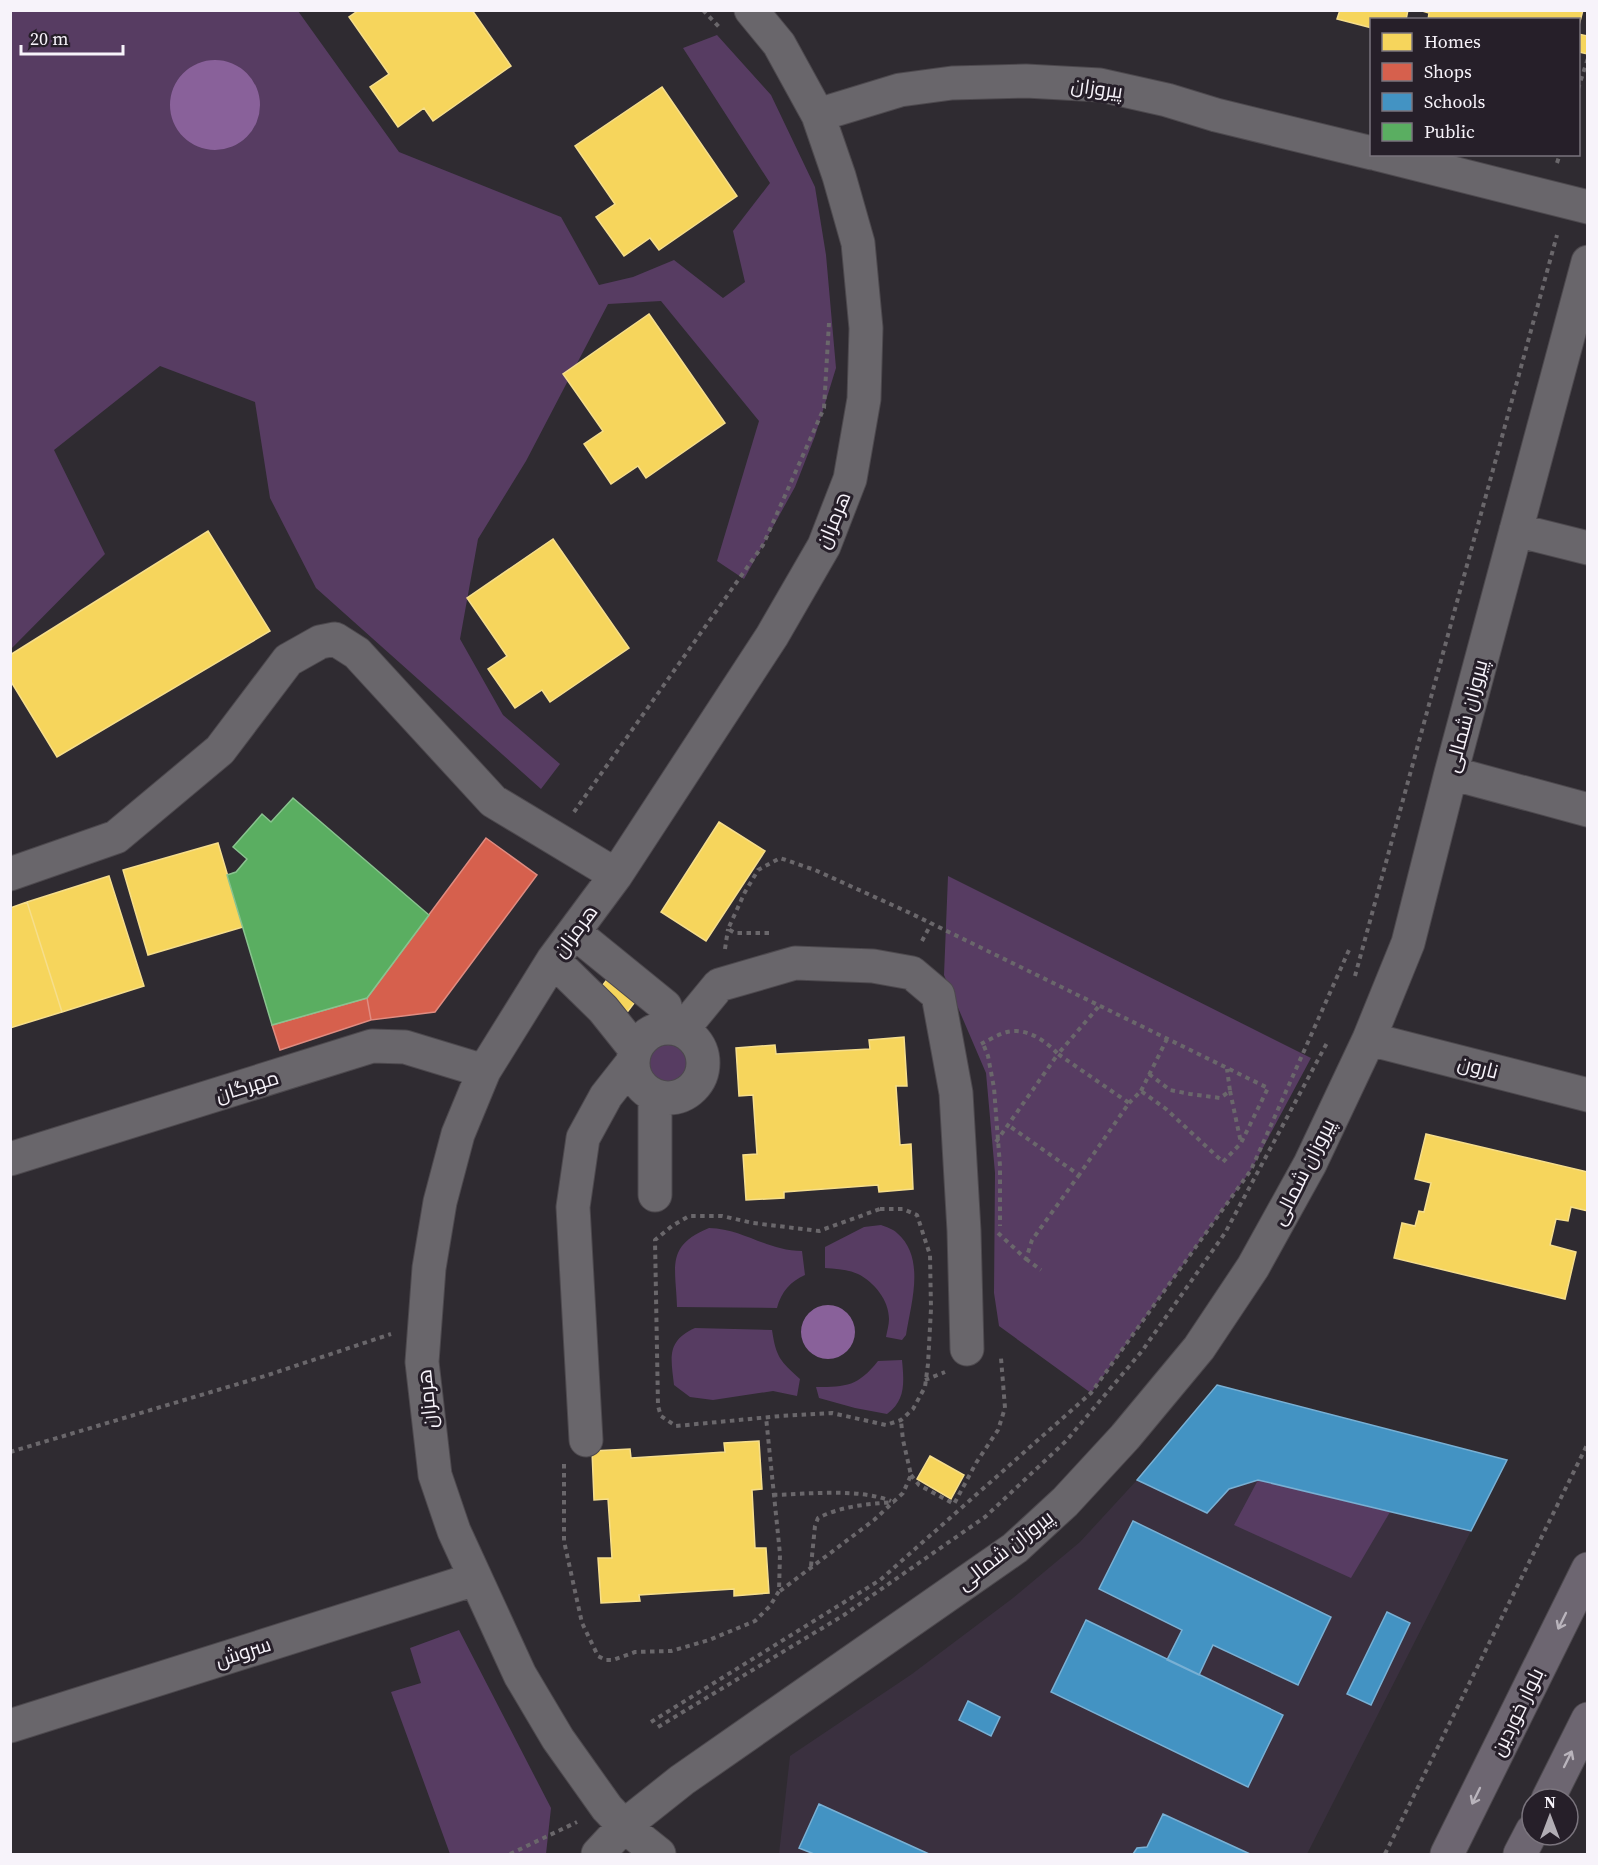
<svg xmlns="http://www.w3.org/2000/svg" width="1598" height="1865" font-family="'Source Serif 4',Cairo,serif">
  <style>
    .built { fill: #3a303f }
    .green { fill: #573c62 }
    .water { fill: #89619a }
    .homes { fill: #f6d55c; stroke: #f6de8b; stroke-width: 1.5 }
    .shops { fill: #d6604d; stroke: #e08c81; stroke-width: 1.5 }
    .schools { fill: #4393c3; stroke: #79b0d4; stroke-width: 1.5 }
    .public { fill: #5aae61; stroke: #89c38f; stroke-width: 1.5 }
    .lines { fill: none; stroke-linecap: round; stroke-linejoin: round }
    .minor-casing { stroke: #4d494e; stroke-width: 35 }
    .major-casing { stroke: #4d494e; stroke-width: 35 }
    .path { stroke: #6a676b; stroke-width: 4; stroke-dasharray: 4.5 4.5; stroke-linecap: butt }
    .minor { stroke: #69666b; stroke-width: 33 }
    .major { stroke: #6d6671; stroke-width: 33 }
    .oneway { stroke: #b9b4bc }
    .labels { text-anchor: middle; dominant-baseline: central; stroke-width: 6; stroke-linejoin: round; paint-order: stroke }
    .street-label { font-size: 20px; fill: #f7f3fa; stroke: #261f29 }
  </style>
  <rect width="100%" height="100%" fill="#2f2b31"/>
  <path class="built" d="M 1217,1385 L 1507,1460 L 1307,1854 L 779,1854 L 790,1756 L 912,1674 L 1013,1598 L 1080,1542 L 1137,1480 Z"/>
  <path class="green" d="M 11,11 L 298,11 L 399,152 L 561,217 L 599,285 L 633,277 L 674,260 L 723,298 L 745,282 L 733,231 L 770,183 L 683,48 L 717,35 L 771,95 L 815,187 L 826,255 L 836,368 L 815,436 L 795,487 L 744,579 L 717,561 L 759,421 L 661,301 L 608,304 L 526,461 L 478,539 L 460,639 L 503,715 L 560,764 L 541,789 L 316,588 L 270,498 L 255,402 L 160,366 L 54,450 L 105,554 L 11,649 Z
    M 948,876 L 1311,1058 L 1251,1170 L 1091,1393 L 999,1326 L 994,1293 L 995,1173 L 986,1073 L 944,975 Z
    M649 1064a19 19 0 1 1 38 0a19 19 0 1 1-38 0Z
    M 881,1225 C 886,1227 893,1229 897,1233 C 926,1258 911,1303 906,1335 L 902,1340 L 886,1337 C 887,1331 889,1325 889,1319 C 889,1300 874,1282 858,1274 C 847,1269 836,1269 825,1268 L 825,1247 L 864,1227 Z
    M 709,1228 C 744,1229 767,1251 802,1251 L 805,1275 C 791,1281 781,1292 777,1308 L 677,1307 C 676,1267 665,1246 709,1228 Z
    M 695,1328 L 772,1330 C 776,1357 780,1361 800,1379 L 797,1396 L 773,1391 L 713,1400 L 690,1397 L 674,1385 C 671,1358 666,1341 695,1328 Z
    M 902,1360 C 904,1382 906,1400 887,1414 L 855,1408 L 819,1398 L 816,1387 C 847,1387 858,1386 878,1361 Z
    M 1258,1480 L 1390,1512 L 1351,1578 L 1234,1525 Z
    M 459,1630 L 551,1808 L 546,1854 L 450,1854 L 391,1692 L 421,1683 L 410,1648 Z"/>
  <path class="water" d="M170 105a45 45 0 1 1 90 0a45 45 0 1 1-90 0Z
    M801 1332a27 27 0 1 1 54 0a27 27 0 1 1-54 0Z"/>
  <path class="homes" d="M 359,10 L 472,10 L 511,66 L 433,121 L 424,108 L 398,127 L 370,87 L 389,74 L 349,17 Z
    M 1340,10 L 1408,10 L 1406,20 L 1372,20 L 1372,28 L 1337,19 Z
    M 1419,10 L 1583,10 L 1578,29 L 1578,20 L 1428,20 L 1429,13 Z
    M 1578,34 L 1588,36 L 1588,54 L 1579,52 L 1578,54 Z
    M 662,87 L 737,196 L 659,250 L 650,238 L 624,256 L 596,217 L 615,204 L 575,146 Z
    M 649,314 L 725,423 L 646,478 L 638,466 L 611,484 L 584,444 L 603,431 L 563,374 Z
    M 208,531 L 270,631 L 57,757 L 10,680 L 10,655 Z
    M 553,539 L 629,648 L 550,702 L 542,690 L 515,708 L 488,669 L 507,656 L 467,598 Z
    M 719,822 L 765,851 L 706,941 L 661,912 Z
    M 218,843 L 243,927 L 148,955 L 123,870 Z
    M 109,876 L 144,986 L 62,1012 L 27,902 Z
    M 27,902 L 62,1012 L 10,1028 L 10,908 Z
    M 612,973 L 641,994 L 625,1015 L 596,994 Z
    M 904,1037 L 907,1086 L 896,1086 L 900,1145 L 911,1144 L 913,1189 L 879,1192 L 878,1185 L 784,1192 L 784,1198 L 746,1200 L 743,1155 L 757,1154 L 753,1095 L 739,1096 L 736,1048 L 775,1045 L 776,1054 L 870,1049 L 869,1040 Z
    M 1426,1134 L 1588,1172 L 1588,1211 L 1571,1207 L 1568,1221 L 1556,1219 L 1550,1245 L 1576,1252 L 1565,1299 L 1394,1258 L 1402,1223 L 1415,1226 L 1419,1211 L 1424,1212 L 1431,1183 L 1415,1179 Z
    M 759,1441 L 762,1489 L 752,1490 L 755,1548 L 766,1548 L 769,1593 L 734,1596 L 734,1589 L 639,1595 L 640,1601 L 601,1603 L 598,1558 L 612,1558 L 608,1499 L 594,1500 L 592,1451 L 630,1449 L 631,1458 L 725,1452 L 724,1443 Z
    M 930,1456 L 964,1475 L 951,1499 L 917,1479 Z"/>
  <path class="shops" d="M 486,838 L 537,875 L 435,1012 L 371,1020 L 367,998 Z
    M 367,998 L 371,1020 L 280,1050 L 272,1025 Z"/>
  <path class="schools" d="M 1217,1385 L 1507,1460 L 1471,1531 L 1258,1480 L 1229,1489 L 1207,1513 L 1137,1480 Z
    M 1133,1521 L 1331,1617 L 1298,1685 L 1213,1645 L 1199,1675 L 1167,1660 L 1182,1630 L 1099,1589 Z
    M 1387,1612 L 1410,1623 L 1371,1705 L 1347,1694 Z
    M 1086,1620 L 1283,1715 L 1248,1787 L 1051,1692 Z
    M 968,1701 L 1000,1717 L 991,1736 L 959,1720 Z
    M 819,1804 L 929,1854 L 814,1854 L 799,1848 Z
    M 1163,1814 L 1250,1854 L 1133,1854 L 1137,1848 L 1147,1847 Z"/>
  <path class="public" d="M 293,798 L 429,915 L 367,998 L 272,1025 L 227,875 L 236,872 L 247,859 L 233,847 L 262,814 L 271,822 Z"/>
  <g class="lines">
    <defs>
      <path id="minor" d="M 818,115 L 900,90 L 952,83 L 1026,81 L 1100,85 L 1167,100 L 1216,115 L 1372,153
        M 1377,154 L 1588,207
        M 1516,530 L 1588,548
        M 1451,773 L 1588,810
        M 10,874 L 116,837 L 220,750 L 288,660 L 320,642 L 335,639 L 357,653 L 493,801 L 616,875
        M 574,932 L 665,1006 L 669,1027
        M 553,960 L 603,1009 L 635,1049
        M633 1063a35 35 0 1 1 70 0a35 35 0 1 1-70 0Z
        M 682,1030 L 719,985 L 795,963 L 873,966 L 912,973 L 938,995 L 956,1093 L 964,1231 L 967,1349
        M 1369,1039 L 1588,1095
        M 655,1096 L 655,1195
        M 10,1159 L 372,1046 L 405,1047 L 484,1071
        M 586,1440 L 573,1207 L 583,1138 L 606,1096 L 632,1063
        M 10,1726 L 475,1579
        M 598,1854 L 624,1826 L 682,1780 L 1015,1548 L 1065,1502 L 1125,1437 L 1199,1348 L 1253,1267 L 1310,1164 L 1369,1039 L 1408,943 L 1451,773 L 1588,262
        M 659,1854 L 624,1826 L 607,1808 L 558,1739 L 520,1675 L 454,1531 L 435,1475 L 422,1362 L 429,1268 L 440,1202 L 458,1134 L 484,1071 L 553,960 L 616,875 L 772,636 L 824,546 L 850,479 L 864,399 L 866,328 L 858,243 L 839,176 L 818,115 L 779,44 L 751,10"/>
      <path id="major" d="M 1548,1799 L 1588,1719
        M 1447,1854 L 1588,1569
        M 1520,1854 L 1532,1831"/>
    </defs>
    <use href="#minor" class="minor-casing"/>
    <use href="#major" class="major-casing"/>
    <path class="path" d="M 703,10 L 721,29
      M 1578,89 L 1588,58
      M 1557,163 L 1560,154
      M 574,812 L 763,545 L 824,408 L 829,323
      M 769,933 L 735,933 L 728,929 L 745,892 L 758,870 L 780,858 L 815,870 L 910,913 L 1268,1088 L 1241,1143 L 1223,1162 L 1166,1109 L 1141,1091 L 1129,1103
      M 922,941 L 931,924
      M 725,949 L 728,929
      M 1355,976 L 1557,235
      M 981,1044 C 989,1040 999,1034 1007,1032 C 1026,1027 1046,1041 1058,1054 L 1100,1005
      M 984,1046 L 988,1056 L 994,1088 L 1000,1166 L 1000,1226
      M 1149,1074 L 1170,1090 L 1190,1094 L 1220,1098 L 1230,1091 L 1227,1069
      M 1141,1091 L 1167,1039
      M 1230,1091 L 1241,1143
      M 996,1142 L 1058,1054 L 1129,1103 L 1079,1175 L 1008,1125
      M 880,1209 L 903,1209 L 917,1215 L 930,1255 L 931,1309 L 928,1364 L 925,1387 L 913,1409 L 901,1420 L 886,1425 L 832,1413 L 781,1416 L 676,1426 L 661,1416 L 658,1406 L 655,1240 L 672,1226 L 689,1216 L 722,1216 L 753,1223 L 819,1231 Z
      M 998,1233 L 1026,1259 L 1032,1240 L 1079,1175
      M 1026,1259 L 1041,1270
      M 925,1380 L 945,1372
      M 10,1452 L 268,1375 L 391,1334
      M 564,1464 L 564,1541 L 582,1623 L 598,1656 L 606,1660 L 613,1660 L 635,1652 L 671,1651 L 709,1640 L 755,1621 L 770,1606 L 779,1591 L 780,1554 L 766,1417
      M 911,1475 L 919,1485 L 954,1504 L 976,1463 L 998,1430 L 1005,1408 L 1001,1358
      M 773,1495 C 809,1494 858,1488 891,1501
      M 811,1566 L 815,1526 L 818,1518 C 842,1506 867,1504 894,1502
      M 780,1591 L 874,1520 L 903,1493 L 911,1475 L 903,1440 L 901,1421
      M 651,1722 L 880,1580 L 1091,1393 L 1251,1170 L 1349,950
      M 658,1727 L 844,1615 L 985,1517 L 1066,1441 L 1142,1351 L 1225,1233 L 1328,1041
      M 510,1854 L 577,1822
      M 1385,1854 L 1588,1443"/>
    <use href="#minor" class="minor"/>
    <use href="#major" class="major"/>
  </g>
  <defs><path id="oneway-shaft" d="M-6 0H5M1.5-3L5.5 0L1.5 3" fill="none" stroke-width="1.6" stroke-linecap="round" stroke-linejoin="round" transform="scale(1.5)"/></defs>
  <g class="oneway">
    <use href="#oneway-shaft" transform="translate(1562 1621) rotate(116)"/>
    <use href="#oneway-shaft" transform="translate(1568 1759) rotate(-64)"/>
    <use href="#oneway-shaft" transform="translate(1476 1796) rotate(116)"/>
  </g>
  <g class="labels">
    <g class="street-label">
      <text transform="translate(1097 88) rotate(8)">پیروزان</text>
      <text transform="translate(833 520) rotate(-67)">هرمزان</text>
      <text transform="translate(1466 716) rotate(-75)">پیروزان شمالی</text>
      <text transform="translate(575 931) rotate(-53)">هرمزان</text>
      <text transform="translate(1478 1067) rotate(14)">نارون</text>
      <text transform="translate(247 1086) rotate(-17)">مهرگان</text>
      <text transform="translate(1303 1172) rotate(-63)">پیروزان شمالی</text>
      <text transform="translate(427 1399) rotate(-96)">هرمزان</text>
      <text transform="translate(1005 1550) rotate(-38)">پیروزان شمالی</text>
      <text transform="translate(243 1652) rotate(-18)">سروش</text>
      <text transform="translate(1517 1712) rotate(-64)">بلوار خوردین</text>
    </g>
  </g>
  <rect width="1598" height="1865" fill="none" stroke="#f7f3fa" stroke-width="24"/>
  <rect x="1370" y="18" width="210" height="138" fill="#261f29" stroke="#7a747d" stroke-width="1.5"/>
  <rect x="1382" y="33" width="30" height="18" fill="#f6d55c" stroke="#7a747d" stroke-width="1.5"/>
  <text x="1424" y="48" font-size="18" fill="#f7f3fa">Homes</text>
  <rect x="1382" y="63" width="30" height="18" fill="#d6604d" stroke="#7a747d" stroke-width="1.5"/>
  <text x="1424" y="78" font-size="18" fill="#f7f3fa">Shops</text>
  <rect x="1382" y="93" width="30" height="18" fill="#4393c3" stroke="#7a747d" stroke-width="1.5"/>
  <text x="1424" y="108" font-size="18" fill="#f7f3fa">Schools</text>
  <rect x="1382" y="123" width="30" height="18" fill="#5aae61" stroke="#7a747d" stroke-width="1.5"/>
  <text x="1424" y="138" font-size="18" fill="#f7f3fa">Public</text>
  <g transform="translate(1550 1817)"><circle r="28" fill="#261f29" stroke="#7a747d" stroke-width="1.5"/>
  <path d="M0-4.5L10 22L0 15L-10 22Z" fill="#b1adb4"/>
  <text y="-9" font-size="16" font-weight="bold" text-anchor="middle" fill="#f7f3fa">N</text>
  </g>
  <path d="M21 45v9h102v-9" fill="none" stroke="#f7f3fa" stroke-width="3"/>
  <text x="30" y="45" font-size="18" fill="#f7f3fa" stroke="#261f29" stroke-width="4.5" paint-order="stroke">20 m</text>
</svg>
